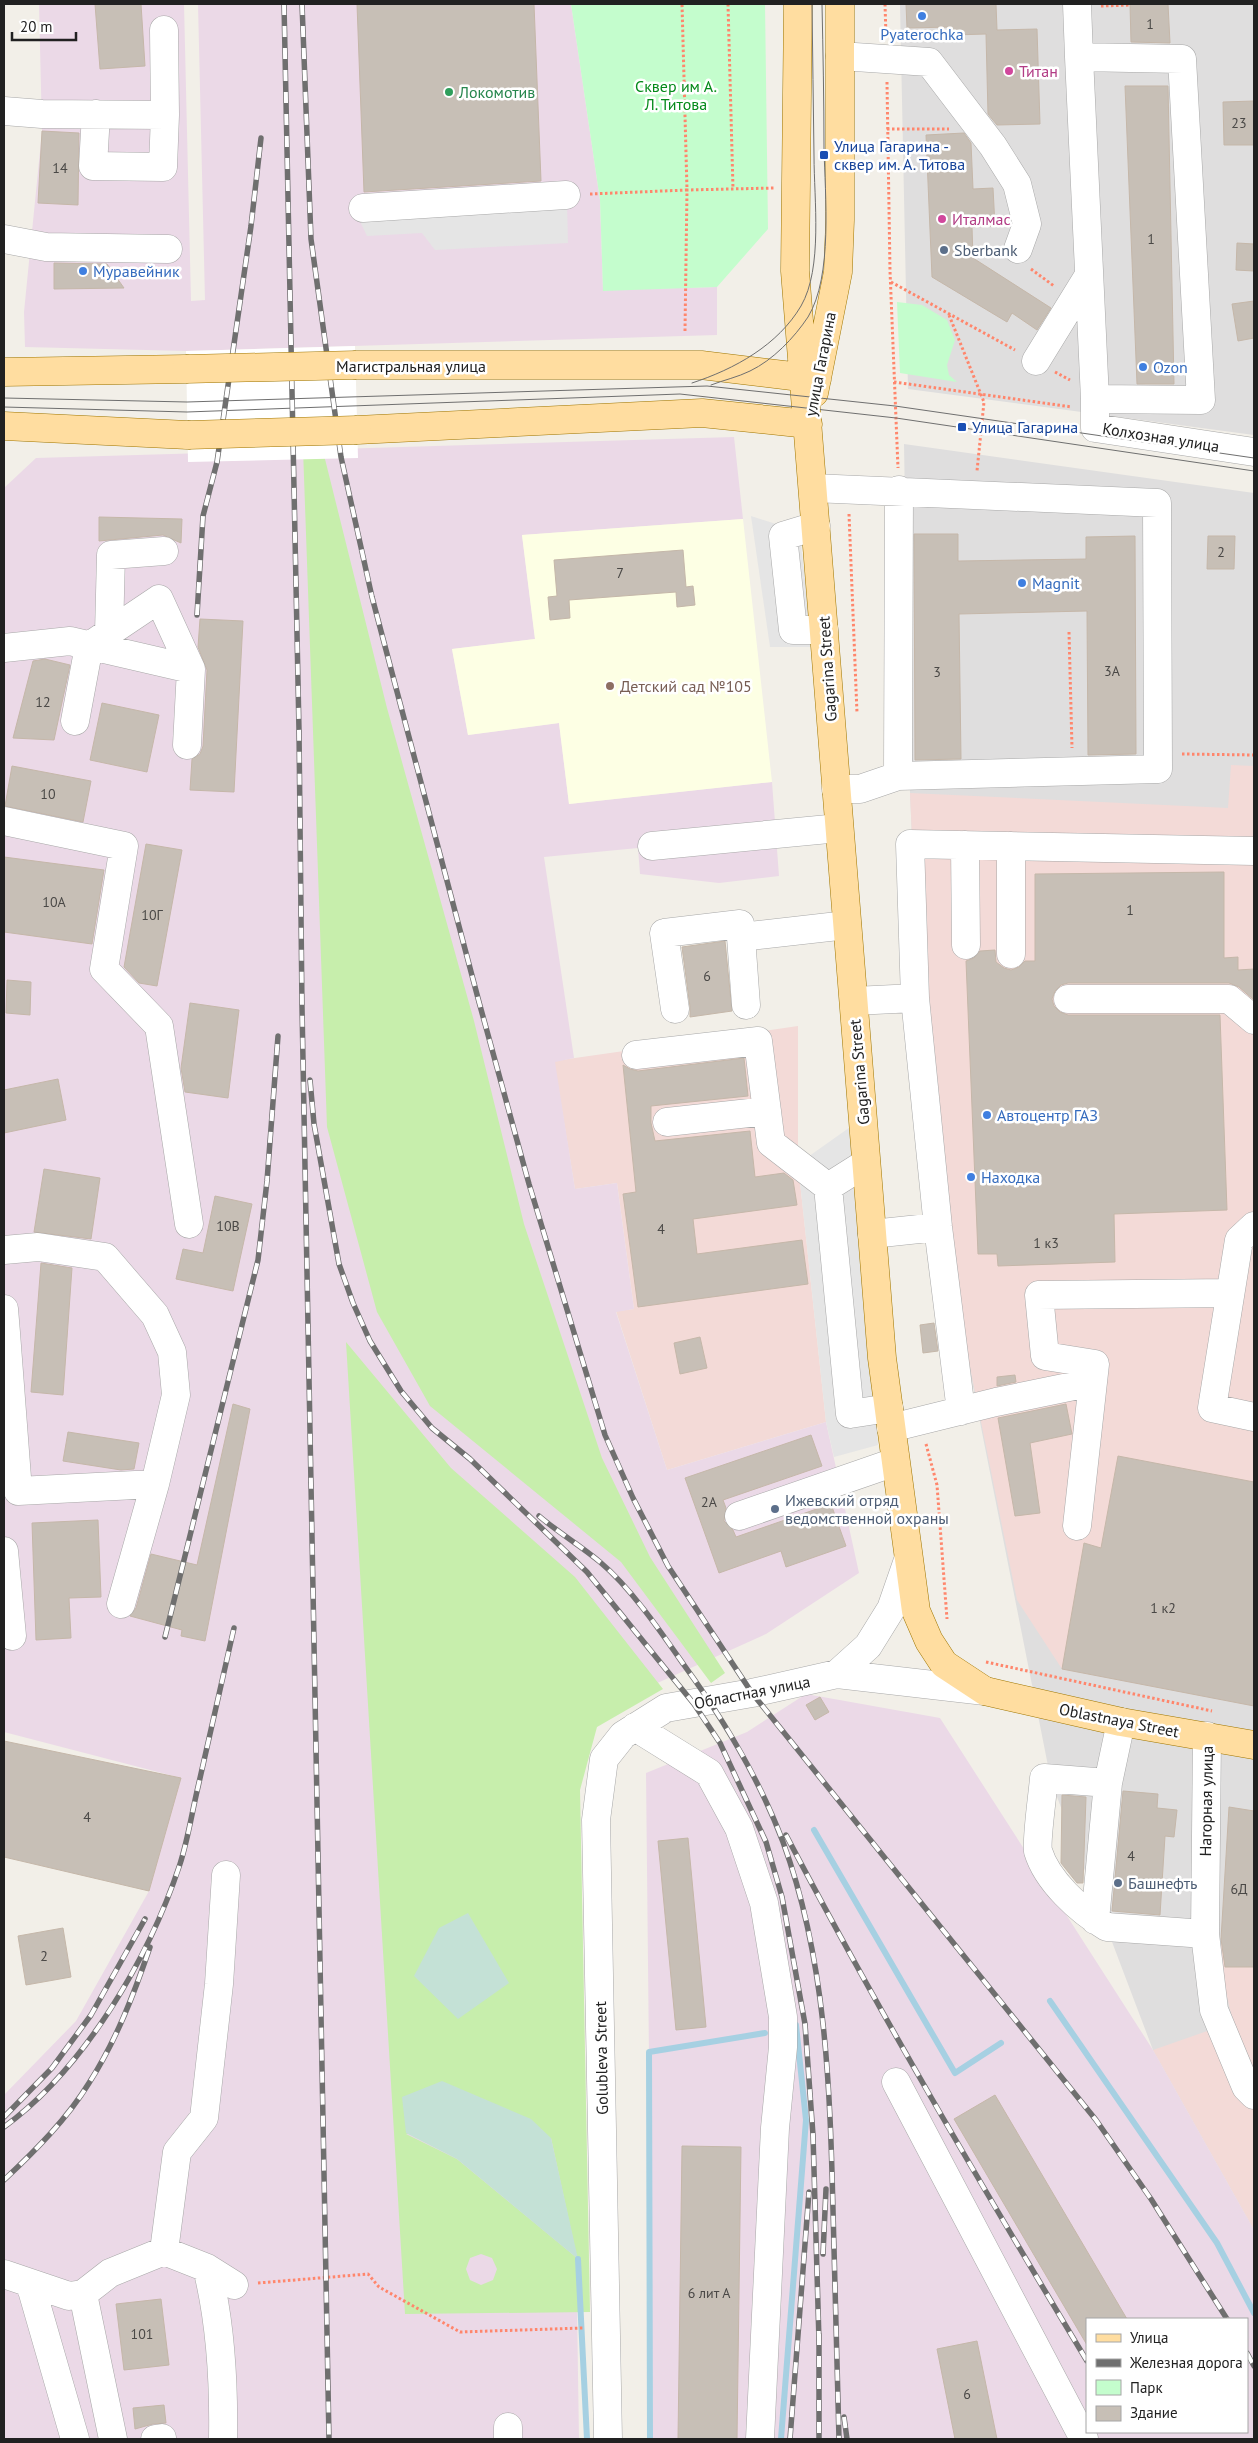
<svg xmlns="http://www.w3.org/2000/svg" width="1258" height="2443" font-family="'PT Sans',sans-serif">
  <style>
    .residential { fill: #dfdede }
    .commercial { fill: #f3dad7 }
    .industrial { fill: #ebd9e7; fill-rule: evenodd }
    .education { fill: #fdffe4 }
    .grass { fill: #c7eeac; fill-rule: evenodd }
    .wetland { fill: #c4e1d6 }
    .park { fill: #c4fdcd }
    .parking { fill: #e5e5e5 }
    .pier { fill: #fff }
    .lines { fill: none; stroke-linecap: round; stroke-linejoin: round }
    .stream { stroke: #a6d0e2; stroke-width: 6 }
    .building { fill: #c7bfb6; stroke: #c5b7a9 }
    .minor-casing { stroke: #a8a8a8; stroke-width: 29 }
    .major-casing { stroke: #9f7600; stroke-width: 29 }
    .path { stroke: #ff866c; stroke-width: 3; stroke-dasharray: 2.5 2.5; stroke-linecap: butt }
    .minor { stroke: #fff; stroke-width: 28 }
    .major { stroke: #ffdda0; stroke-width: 28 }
    .tram { stroke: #6f6f6f; stroke-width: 1 }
    .rail-casing { stroke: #6f6f6f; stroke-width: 5.5 }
    .rail { stroke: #fff; stroke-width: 4; stroke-dasharray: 11; stroke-linecap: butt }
    .major-bridge-casing { stroke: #9f7600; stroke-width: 29; stroke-linecap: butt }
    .major-bridge { stroke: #ffdda0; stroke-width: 28 }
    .shop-dot { fill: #3f7fe0; stroke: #fff; stroke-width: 2 }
    .hotel-dot { fill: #d1479c; stroke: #fff; stroke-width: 2 }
    .leisure-dot { fill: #2e9e5b; stroke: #fff; stroke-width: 2 }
    .transit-dot { fill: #1a4fb4; stroke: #fff; stroke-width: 2 }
    .service-dot { fill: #5c6f8a; stroke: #fff; stroke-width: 2 }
    .education-dot { fill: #8d6e63; stroke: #fff; stroke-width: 2 }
    .labels { text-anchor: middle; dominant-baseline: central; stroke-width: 5; stroke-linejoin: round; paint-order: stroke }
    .number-label { font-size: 14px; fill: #4a4846 }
    .shop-label { font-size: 16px; fill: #366cbe; stroke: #fff; text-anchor: start }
    .hotel-label { font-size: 16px; fill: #b23c85; stroke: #fff; text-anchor: start }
    .park-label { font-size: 16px; fill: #058a1a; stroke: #fff }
    .leisure-label { font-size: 16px; fill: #27864d; stroke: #fff; text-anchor: start }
    .transit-label { font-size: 16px; fill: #164399; stroke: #fff; text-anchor: start }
    .service-label { font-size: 16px; fill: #4e5e75; stroke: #fff; text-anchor: start }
    .street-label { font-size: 16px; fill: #212121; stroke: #fff }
    .education-label { font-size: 16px; fill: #785e54; stroke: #fff; text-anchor: start }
  </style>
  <rect width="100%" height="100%" fill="#f2efe8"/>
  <path class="residential" d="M 900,4 L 1254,4 L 1254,435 L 908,389 Z
    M 904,444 L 1254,493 L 1254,2230 L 1153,2050 L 1051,1781 L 926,1149 L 910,793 Z"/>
  <path class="commercial" d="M 1231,765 L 1254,766 L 1254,1706 L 1062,1669 L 1017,1600 L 926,1149 L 910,793 L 1228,808 Z
    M 798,1026 L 798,1164 L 826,1422 L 667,1470 L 616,1311 L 634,1309 L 617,1183 L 575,1189 L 554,1061 Z
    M 1229,1807 L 1254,1811 L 1254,2230 L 1153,2050 L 1233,2022 L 1220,1967 Z"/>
  <path class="industrial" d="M 39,4 L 184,4 L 191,301 L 205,300 L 198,4 L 571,4 L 600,200 L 603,290 L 717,287 L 717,335 L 186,351 L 25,347 L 24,312 L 42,131 Z
    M 734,437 L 743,519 L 522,535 L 535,639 L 452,649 L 468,735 L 559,723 L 569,804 L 772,782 L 779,876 L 719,883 L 640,874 L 638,848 L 544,857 L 574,1058 L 555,1062 L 575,1189 L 617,1183 L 634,1309 L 616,1312 L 667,1470 L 826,1422 L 859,1573 L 766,1634 L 633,1694 L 589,1720 L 569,1788 L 579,2439 L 4,2439 L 4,2095 L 76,2021 L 149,1891 L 181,1778 L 4,1732 L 4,488 L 36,458 Z
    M 806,1694 L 940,1718 L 1153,2050 L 1254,2230 L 1254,2439 L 653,2439 L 646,1773 L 747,1732 ZM 1087,2319 L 1247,2319 L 1247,2432 L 1087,2432 Z"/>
  <path class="education" d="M 743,519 L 772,782 L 569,804 L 559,723 L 468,735 L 452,649 L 535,639 L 522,535 Z"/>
  <path class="grass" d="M 303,449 L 323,451 L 387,708 L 474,1021 L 524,1224 L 602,1458 L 650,1557 L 725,1673 L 711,1683 L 621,1562 L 430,1406 L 377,1312 L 327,1127 Z
    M 346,1342 L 451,1468 L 575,1577 L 663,1689 L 597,1727 L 580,1790 L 590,2312 L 405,2314 ZM 406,2134 L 551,2138 L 577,2258 L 457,2159 ZM 481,2254 L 492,2258 L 497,2269 L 493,2280 L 481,2285 L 470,2280 L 466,2269 L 470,2258 Z"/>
  <path class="wetland" d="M 468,1913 L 509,1983 L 458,2019 L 414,1976 L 439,1928 Z
    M 442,2081 L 531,2119 L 551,2138 L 578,2259 L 457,2159 L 406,2133 L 402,2097 Z"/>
  <path class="park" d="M 571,4 L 765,4 L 768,229 L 717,287 L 603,291 L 600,200 Z
    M 897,302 L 922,305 L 947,320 L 955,340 L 947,365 L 949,375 L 957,382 L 900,373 Z"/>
  <path class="parking" d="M 567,202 L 568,243 L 435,250 L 422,233 L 367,236 L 356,213 Z
    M 751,516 L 776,524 L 798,520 L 813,647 L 770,647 Z
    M 853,1125 L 878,1445 L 834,1457 L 826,1422 L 798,1164 Z"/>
  <path class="pier" d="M 355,346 L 358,458 L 188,462 L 186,351 Z"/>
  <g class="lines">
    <path class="stream" d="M 814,1830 L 955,2073 L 1001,2043
      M 1050,2001 L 1217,2243 L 1254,2313
      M 578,2259 L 587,2439
      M 650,2439 L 649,2052 L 765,2033
      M 781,2439 L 806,2120 L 796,2025"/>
  </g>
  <path class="building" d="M 95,4 L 141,4 L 145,66 L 100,69 Z
    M 357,4 L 534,4 L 541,181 L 364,192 Z
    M 906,4 L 996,4 L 997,30 L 1037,29 L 1040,124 L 997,125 L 988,114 L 986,34 L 952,35 L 951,27 L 907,28 Z
    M 1130,4 L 1168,4 L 1170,43 L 1131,42 Z
    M 1125,86 L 1168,86 L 1174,384 L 1137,384 Z
    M 1254,101 L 1254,145 L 1224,145 L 1223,102 Z
    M 42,131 L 79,133 L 78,205 L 38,203 Z
    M 964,133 L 971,143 L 973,189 L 993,188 L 995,226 L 972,227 L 973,258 L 1051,308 L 1037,330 L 1012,313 L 1007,322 L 932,277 L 926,135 Z
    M 1237,243 L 1254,244 L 1254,271 L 1236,270 Z
    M 54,263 L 107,264 L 124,288 L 54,289 Z
    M 1254,301 L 1254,338 L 1238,341 L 1232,304 Z
    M 99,517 L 182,519 L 181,543 L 163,535 L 99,541 Z
    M 914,534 L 958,534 L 958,561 L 1086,559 L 1086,537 L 1135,536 L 1136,754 L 1088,755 L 1087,611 L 959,614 L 961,759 L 915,760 Z
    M 1208,536 L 1235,536 L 1234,569 L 1207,569 Z
    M 683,550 L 686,587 L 693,586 L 695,605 L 677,607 L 676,592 L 569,600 L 570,618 L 550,620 L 548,597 L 557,596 L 554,560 Z
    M 200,619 L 243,621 L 234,792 L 190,790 L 192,759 L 200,754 L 203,746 L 207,670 L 198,647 Z
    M 45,659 L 70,665 L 54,740 L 13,738 L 33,661 Z
    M 102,703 L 159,715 L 147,772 L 90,760 Z
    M 12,766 L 91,781 L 83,822 L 5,806 Z
    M 146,844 L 182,850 L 157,986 L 139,983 L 124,967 Z
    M 4,857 L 104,870 L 92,944 L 4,932 Z
    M 1224,872 L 1224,958 L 1238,957 L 1238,970 L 1254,969 L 1254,1000 L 1239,987 L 1229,983 L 1068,983 L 1061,985 L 1055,991 L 1052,999 L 1054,1006 L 1060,1012 L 1068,1015 L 1220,1015 L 1227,1210 L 1114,1214 L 1115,1262 L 998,1266 L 997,1254 L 978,1254 L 966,961 L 974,958 L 980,951 L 995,950 L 996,962 L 1004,968 L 1011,970 L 1019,967 L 1025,961 L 1035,961 L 1035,874 Z
    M 725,941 L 732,1011 L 690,1017 L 690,1007 L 682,947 Z
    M 7,980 L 31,982 L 30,1015 L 6,1013 Z
    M 190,1003 L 239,1010 L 228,1098 L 185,1092 L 181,1068 Z
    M 744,1058 L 748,1096 L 651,1106 L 651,1123 L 655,1141 L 750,1131 L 755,1177 L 784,1173 L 793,1180 L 797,1205 L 693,1219 L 697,1254 L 802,1240 L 808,1284 L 638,1307 L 623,1194 L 636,1192 L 623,1065 L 630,1069 L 638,1071 Z
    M 58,1079 L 66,1120 L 4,1133 L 4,1090 Z
    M 44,1169 L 100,1178 L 91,1239 L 34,1232 Z
    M 215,1196 L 252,1204 L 233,1291 L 176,1279 L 183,1249 L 203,1253 Z
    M 41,1263 L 72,1268 L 63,1395 L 31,1392 Z
    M 934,1323 L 938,1351 L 923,1353 L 920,1325 Z
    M 700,1337 L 707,1368 L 680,1374 L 674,1343 Z
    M 1015,1375 L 1016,1382 L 997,1386 L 997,1377 Z
    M 233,1404 L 250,1409 L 205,1641 L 181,1636 L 182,1630 L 130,1616 L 136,1608 L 151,1554 L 197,1565 Z
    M 1066,1404 L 1072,1434 L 1030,1443 L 1040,1513 L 1015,1516 L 998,1418 Z
    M 68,1432 L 139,1443 L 134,1469 L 121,1470 L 63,1461 Z
    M 811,1435 L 822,1466 L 723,1500 L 726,1508 L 724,1521 L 733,1530 L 736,1537 L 831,1504 L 846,1546 L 786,1567 L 781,1551 L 719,1573 L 685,1478 Z
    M 1118,1456 L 1254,1482 L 1254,1706 L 1062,1669 L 1084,1543 L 1101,1548 Z
    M 98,1520 L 101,1597 L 69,1598 L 71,1638 L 36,1640 L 32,1523 Z
    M 820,1697 L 829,1712 L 815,1720 L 806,1705 Z
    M 4,1741 L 181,1778 L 149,1891 L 4,1857 Z
    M 1123,1791 L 1158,1794 L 1157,1808 L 1177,1810 L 1174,1837 L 1165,1836 L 1160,1915 L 1112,1911 Z
    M 1062,1795 L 1086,1797 L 1083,1883 L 1077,1883 L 1061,1863 Z
    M 1229,1807 L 1254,1811 L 1254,1967 L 1225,1967 L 1221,1939 Z
    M 688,1838 L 706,2027 L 676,2030 L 658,1841 Z
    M 63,1928 L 71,1977 L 26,1985 L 18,1936 Z
    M 995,2095 L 1127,2319 L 1087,2319 L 1087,2345 L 954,2119 Z
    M 682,2146 L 741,2147 L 737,2439 L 678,2439 Z
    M 161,2299 L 169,2365 L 124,2370 L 116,2304 Z
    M 977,2341 L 997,2439 L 955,2439 L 937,2349 Z
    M 164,2405 L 166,2423 L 153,2424 L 135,2429 L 133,2408 Z"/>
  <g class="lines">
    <defs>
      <path id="minor" d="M 1077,4 L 1079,57 L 1095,399 L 1201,400 L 1182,59 L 1079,57
        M 840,56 L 929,62 L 993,146 L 1017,184 L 1027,224 L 1018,249
        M 4,111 L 42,114 L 165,115 L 164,30
        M 96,114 L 93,166 L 163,167 L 165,115
        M 363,208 L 566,195
        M 4,239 L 46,247 L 168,249
        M 1036,361 L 1089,275
        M 1095,399 L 1095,428 L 1254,452
        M 813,488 L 1157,503 L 1158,769 L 898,776 L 860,789 L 836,789
        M 816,526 L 783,536 L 793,630 L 824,630
        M 109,633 L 111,555 L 164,551
        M 4,648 L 70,641 L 191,669 L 159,599 L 89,646 L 75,721
        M 187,745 L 191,669
        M 898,776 L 899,490
        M 4,821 L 124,846 L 104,969 L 159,1026 L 189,1224
        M 965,845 L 966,945
        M 652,846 L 839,828
        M 1011,954 L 1011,846
        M 1068,999 L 1229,999 L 1254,1020
        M 854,1001 L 915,998
        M 746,1005 L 741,937 L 847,925
        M 675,1009 L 664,933 L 740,924 L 741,937
        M 636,1055 L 758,1041 L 771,1143 L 828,1187
        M 667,1122 L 767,1111
        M 866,1163 L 828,1187 L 850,1414 L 889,1408
        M 1254,1226 L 1239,1240 L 1212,1408 L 1254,1417
        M 872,1234 L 938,1227
        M 4,1250 L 38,1247 L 105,1257 L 155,1315 L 172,1352 L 176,1395 L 155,1484
        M 4,1309 L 6,1333 L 4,1333
        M 6,1333 L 18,1491 L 155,1484 L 121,1604
        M 961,1411 L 938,1227 L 915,998 L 910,844 L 1254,851
        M 891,1428 L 996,1402 L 1093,1382
        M 739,1516 L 895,1462
        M 1077,1526 L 1095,1364 L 1045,1356 L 1039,1295 L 1230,1293
        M 4,1551 L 12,1636
        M 837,1674 L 868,1646 L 891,1609 L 908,1560
        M 1121,1722 L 1108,1783 L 1044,1778 C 1043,1792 1036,1840 1038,1851 C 1047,1881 1080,1911 1107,1927 L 1205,1934
        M 635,1727 L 709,1773 L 739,1828 L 764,1903 L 783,2017 L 783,2047 L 775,2128 L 760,2439
        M 1207,1736 L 1205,1934 L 1214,2010 L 1246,2087 L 1254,2095
        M 1095,1920 L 1108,1783
        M 896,2082 L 1084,2439
        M 164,2251 L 177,2152 L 204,2118 L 219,1984 L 226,1875
        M 207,2268 C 221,2324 224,2382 223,2439
        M 4,2274 L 69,2296 L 83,2294 L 110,2273 L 164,2251 L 207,2268 L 234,2285
        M 30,2283 L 75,2439
        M 83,2294 L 113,2439
        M 508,2427 L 508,2439
        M 155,2439 L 162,2438
        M 608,2439 L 596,1820 L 604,1759 L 623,1735 L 666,1708 L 752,1693 L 837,1674 L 985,1691"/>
      <path id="major" d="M 798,4 L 795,271 L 882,1358 L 916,1611 L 929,1641 L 944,1664 L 985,1691 L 1121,1722 L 1254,1745
        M 356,365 L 701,365 L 817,379
        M 4,372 L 186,369
        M 814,393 L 838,272 L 840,220 L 840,4
        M 4,426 L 188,435
        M 357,430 L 702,413 L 808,424"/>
    </defs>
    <use href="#minor" class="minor-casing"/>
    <use href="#major" class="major-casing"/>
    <path class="path" d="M 728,4 L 733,189
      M 885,4 L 886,36
      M 1101,6 L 1130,5
      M 887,82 L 890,271 L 898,468
      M 887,129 L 949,129
      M 590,194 L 687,190 L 682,4
      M 1031,269 L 1054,286
      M 891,282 L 1015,350
      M 949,315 L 984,402 L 977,471
      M 685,331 L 687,190 L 774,188
      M 1055,372 L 1070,380
      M 894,382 L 1072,407
      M 849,514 L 857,713
      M 1069,632 L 1072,748
      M 1182,754 L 1254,755
      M 926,1444 L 937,1485 L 947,1619
      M 986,1662 L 1212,1711
      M 258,2283 L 368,2274 L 379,2287 L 460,2332 L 583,2328"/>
    <use href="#minor" class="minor"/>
    <use href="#major" class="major"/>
    <path class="tram" d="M 692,383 C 735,369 778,345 801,306 C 823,268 814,199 814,156 C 813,105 813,54 812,4
      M 711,385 C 724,380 738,377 750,371 C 773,360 794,338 808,317 C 833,276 825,195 824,148 C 824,100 823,52 822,4
      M 4,398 L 187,402 L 707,386 L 895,406 L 1254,458
      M 4,407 L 187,412 L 680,394 L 896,418 L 1254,471"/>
    <defs>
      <path id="rail" d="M 284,4 L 299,730 L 302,1007 L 329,2439
        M 302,4 L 311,239 L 341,457 L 372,597 L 479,1002 L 529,1184 L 605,1435 L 633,1498 L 668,1566 L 752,1693 L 1096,2120 L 1151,2199 L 1227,2319
        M 197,615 L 203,516 L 217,462 L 251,226 L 261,138
        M 310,1080 L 314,1124 L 339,1264 L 353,1303 L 370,1341 L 401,1391 L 432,1428 L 470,1459 L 587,1572 L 694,1704 L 720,1743 L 766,1842 L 782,1897 L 805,2024 L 813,2135 L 819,2341
        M 539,1516 C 559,1533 581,1546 600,1562 C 631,1588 661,1632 684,1665 C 724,1720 759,1778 783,1842 C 826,1959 830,2087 833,2210 C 835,2286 837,2363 839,2439
        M 165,1637 L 258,1260 L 267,1181 L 278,1036
        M 786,1835 C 880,2014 983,2188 1087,2361
        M 4,2117 L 52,2068 L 91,2015 L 145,1919
        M 4,2127 C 85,2068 149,1958 180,1864 C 188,1839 192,1812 198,1787 C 210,1734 222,1681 234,1628
        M 4,2180 C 35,2151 67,2119 89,2083 C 116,2041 134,1994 150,1947
        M 823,2254 L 826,2189
        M 819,2334 L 819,2439
        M 1247,2353 L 1254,2366
        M 844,2417 L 847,2439
        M 790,2439 L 809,2192"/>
    </defs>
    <use href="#rail" class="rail-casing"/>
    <use href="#rail" class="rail"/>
    <defs>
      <path id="major-bridge" d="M 186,369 L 356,365
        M 188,435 L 357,430"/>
    </defs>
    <use href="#major-bridge" class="major-bridge-casing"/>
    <use href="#major-bridge" class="major-bridge"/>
  </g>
  <g class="shop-dot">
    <circle cx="922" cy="16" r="5"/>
    <circle cx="83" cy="271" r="5"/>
    <circle cx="1143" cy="367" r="5"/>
    <circle cx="1022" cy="583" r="5"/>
    <circle cx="987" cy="1115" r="5"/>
    <circle cx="971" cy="1177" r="5"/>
  </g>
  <g class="hotel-dot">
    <circle cx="1009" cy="71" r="5"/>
    <circle cx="942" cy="219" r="5"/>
  </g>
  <circle class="leisure-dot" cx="449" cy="92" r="5"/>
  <g class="transit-dot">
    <rect x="819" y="150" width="10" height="10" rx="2.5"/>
    <rect x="957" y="422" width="10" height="10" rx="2.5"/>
  </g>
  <g class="service-dot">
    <circle cx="944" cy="250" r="5"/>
    <circle cx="775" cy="1509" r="5"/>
    <circle cx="1118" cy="1883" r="5"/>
  </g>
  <circle class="education-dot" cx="610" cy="686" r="5"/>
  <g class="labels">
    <g class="number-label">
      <text x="1150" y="24">1</text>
      <text x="1239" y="123">23</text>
      <text x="60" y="168">14</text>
      <text x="1151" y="239">1</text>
      <text x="1221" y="552">2</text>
      <text x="620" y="573">7</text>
      <text x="1112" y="671">3А</text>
      <text x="937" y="672">3</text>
      <text x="43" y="702">12</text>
      <text x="48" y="794">10</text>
      <text x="54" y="902">10А</text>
      <text x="1130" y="910">1</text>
      <text x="152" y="915">10Г</text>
      <text x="707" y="976">6</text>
      <text x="228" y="1226">10В</text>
      <text x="661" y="1229">4</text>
      <text x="1046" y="1243">1 к3</text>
      <text x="709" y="1502">2А</text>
      <text x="1163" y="1608">1 к2</text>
      <text x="87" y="1817">4</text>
      <text x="1131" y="1856">4</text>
      <text x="1239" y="1889">6Д</text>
      <text x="44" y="1956">2</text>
      <text x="709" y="2293">6 лит А</text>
      <text x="142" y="2334">101</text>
      <text x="967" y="2394">6</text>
    </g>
    <g class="shop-label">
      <text x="922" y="34" text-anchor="middle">Pyaterochka</text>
      <text x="93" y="271">Муравейник</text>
      <text x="1153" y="367">Ozon</text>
      <text x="1032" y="583">Magnit</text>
      <text x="997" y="1115">Автоцентр ГАЗ</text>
      <text x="981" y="1177">Находка</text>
    </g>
    <g class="hotel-label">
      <text x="1019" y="71">Титан</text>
      <text x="952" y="219">Италмас</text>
    </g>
    <g class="park-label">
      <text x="676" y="86">Сквер им А.<tspan x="676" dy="18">Л. Титова</tspan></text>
    </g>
    <g class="leisure-label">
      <text x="459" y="92">Локомотив</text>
    </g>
    <g class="transit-label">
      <text x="834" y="146">Улица Гагарина -<tspan x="834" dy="18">сквер им. А. Титова</tspan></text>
      <text x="972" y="427">Улица Гагарина</text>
    </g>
    <g class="service-label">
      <text x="954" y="250">Sberbank</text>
      <text x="785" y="1500">Ижевский отряд<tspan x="785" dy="18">ведомственной охраны</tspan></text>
      <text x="1128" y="1883">Башнефть</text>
    </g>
    <g class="street-label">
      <text transform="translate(820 364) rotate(-79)">улица Гагарина</text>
      <text x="411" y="366">Магистральная улица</text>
      <text transform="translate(1161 437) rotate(9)">Колхозная улица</text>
      <text transform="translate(827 669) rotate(-94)">Gagarina Street</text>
      <text transform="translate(859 1072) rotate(-95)">Gagarina Street</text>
      <text transform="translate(752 1692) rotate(-11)">Областная улица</text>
      <text transform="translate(1119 1720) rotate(11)">Oblastnaya Street</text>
      <text transform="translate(1206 1801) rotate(-89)">Нагорная улица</text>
      <text transform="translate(601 2058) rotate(-91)">Golubleva Street</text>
    </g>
    <g class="education-label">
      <text x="620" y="686">Детский сад №105</text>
    </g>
  </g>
  <rect width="1258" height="2443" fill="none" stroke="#212121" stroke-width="10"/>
  <rect x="1086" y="2318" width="162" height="115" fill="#ffffff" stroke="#a6a6a6"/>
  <rect x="1096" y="2334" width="25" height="8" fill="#ffdda0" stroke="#a6a6a6"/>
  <text x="1130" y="2343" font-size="15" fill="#212121">Улица</text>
  <rect x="1096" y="2359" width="25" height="8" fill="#6f6f6f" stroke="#a6a6a6"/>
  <text x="1130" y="2368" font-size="15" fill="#212121">Железная дорога</text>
  <rect x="1096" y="2380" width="25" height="15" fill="#c4fdcd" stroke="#a6a6a6"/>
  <text x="1130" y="2393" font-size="15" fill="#212121">Парк</text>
  <rect x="1096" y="2406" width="25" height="15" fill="#c7bfb6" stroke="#a6a6a6"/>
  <text x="1130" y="2418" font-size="15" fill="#212121">Здание</text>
  <path d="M12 32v8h64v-8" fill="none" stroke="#212121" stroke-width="2.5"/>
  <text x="20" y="32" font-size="15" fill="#212121" stroke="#ffffff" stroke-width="4" paint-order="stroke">20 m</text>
</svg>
